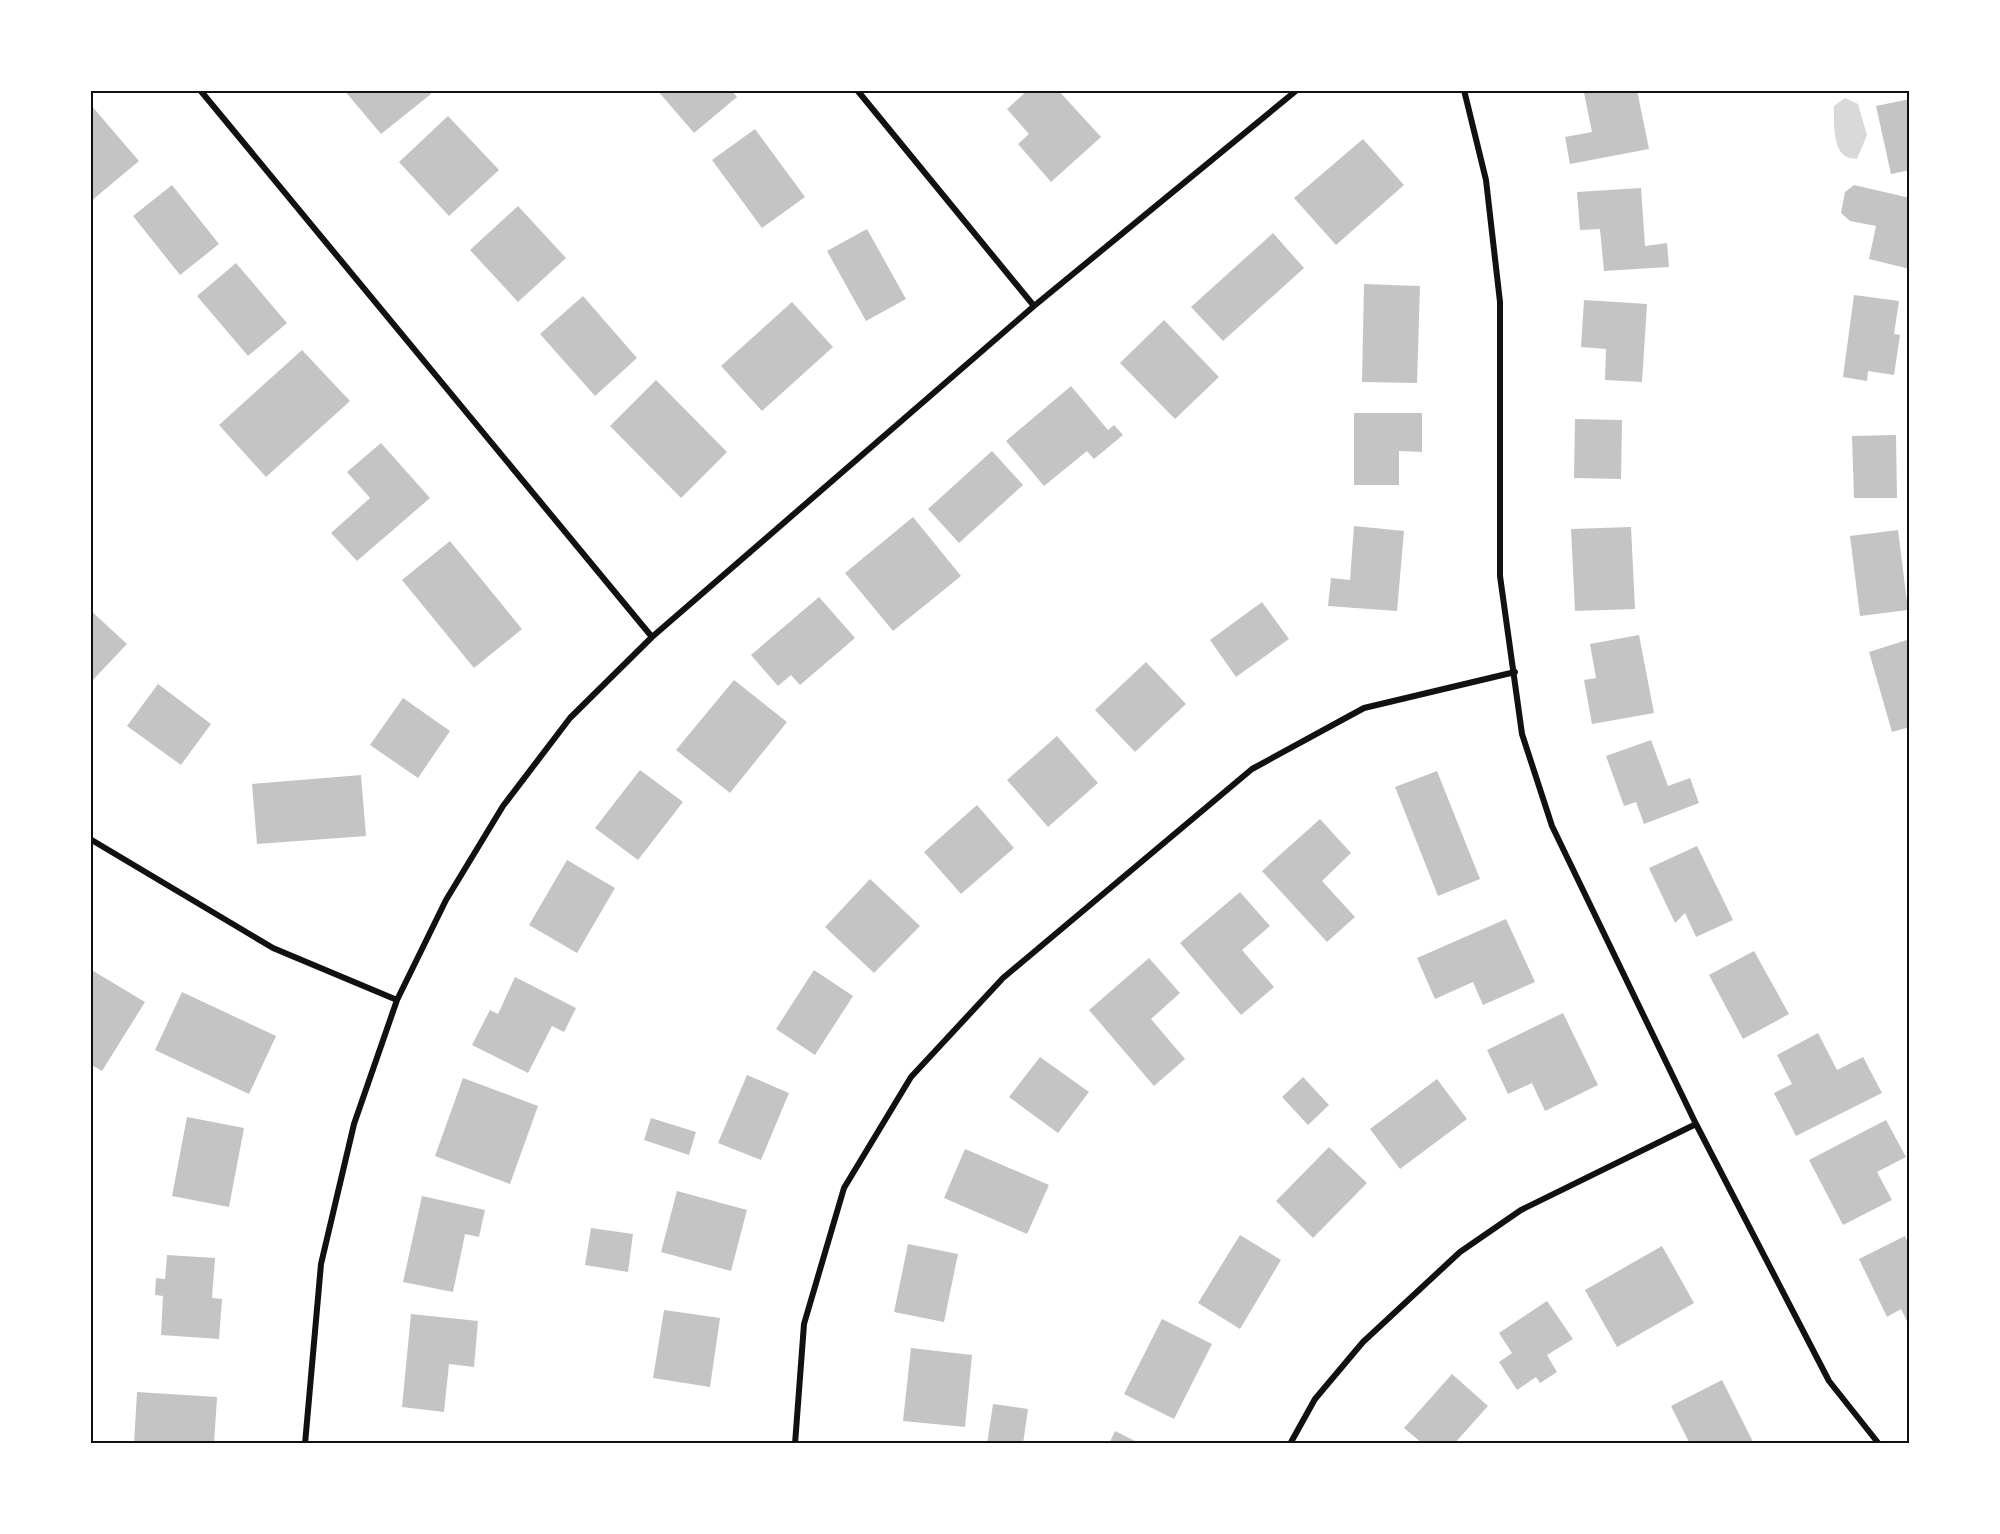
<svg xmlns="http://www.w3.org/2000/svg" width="2000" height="1534" font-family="'Exo 2',sans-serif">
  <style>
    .water { fill: #d9d9d9 }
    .building { fill: #c4c4c4 }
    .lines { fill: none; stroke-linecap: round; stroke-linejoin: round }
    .minor { stroke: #111; stroke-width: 6 }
    .neatline { fill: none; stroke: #111; stroke-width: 2 }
  </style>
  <rect width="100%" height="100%" fill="#fff"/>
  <path class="water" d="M 1845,98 L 1858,104 L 1867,135 L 1857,159 C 1853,158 1850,159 1847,157 C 1832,150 1834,120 1834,106 Z"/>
  <path class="building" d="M 344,90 L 427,90 L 431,94 L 381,134 Z
    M 657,90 L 731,90 L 737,97 L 694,133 Z
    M 1028,90 L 1058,90 L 1101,137 L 1051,182 L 1018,144 L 1029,134 L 1007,109 Z
    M 1597,90 L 1637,90 L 1649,149 L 1570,164 L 1565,137 L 1592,132 L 1584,93 Z
    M 1910,99 L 1910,170 L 1891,174 L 1876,106 Z
    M 90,104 L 139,161 L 90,202 Z
    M 448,116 L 499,170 L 449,216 L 399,162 Z
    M 755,129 L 805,197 L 762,228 L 712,160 Z
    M 1363,139 L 1404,185 L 1336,245 L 1294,198 Z
    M 172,185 L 219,244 L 180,275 L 133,216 Z
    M 1854,185 L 1910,198 L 1910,269 L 1869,259 L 1876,226 L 1850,221 L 1841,213 L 1845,192 Z
    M 1641,188 L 1645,246 L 1667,243 L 1669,267 L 1604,271 L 1600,229 L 1580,230 L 1577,192 Z
    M 518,206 L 566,258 L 518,302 L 470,250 Z
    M 867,229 L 906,299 L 866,321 L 827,251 Z
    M 1273,233 L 1304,268 L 1223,341 L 1191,307 Z
    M 236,263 L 287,323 L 248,356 L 197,296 Z
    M 1364,284 L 1420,286 L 1417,383 L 1362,382 Z
    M 1854,295 L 1899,301 L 1894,334 L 1900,335 L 1894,375 L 1868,371 L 1867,381 L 1843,377 Z
    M 583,296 L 637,358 L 595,396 L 540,334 Z
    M 1584,300 L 1647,304 L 1642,382 L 1605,380 L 1606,349 L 1581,347 Z
    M 792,302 L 833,347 L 762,411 L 721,366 Z
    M 1164,320 L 1219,377 L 1175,419 L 1120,363 Z
    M 302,350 L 350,401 L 266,477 L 219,425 Z
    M 656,380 L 727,452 L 681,498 L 610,426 Z
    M 1071,386 L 1108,430 L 1114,425 L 1123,435 L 1094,459 L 1087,451 L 1044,486 L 1006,441 Z
    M 1354,413 L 1422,413 L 1422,452 L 1399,451 L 1399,485 L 1354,485 Z
    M 1575,419 L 1622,420 L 1621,479 L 1574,478 Z
    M 1896,435 L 1897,498 L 1854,498 L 1852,436 Z
    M 381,443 L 430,498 L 357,561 L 331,533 L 370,498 L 347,472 Z
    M 992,451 L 1023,485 L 959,543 L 928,509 Z
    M 913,517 L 961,576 L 893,631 L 845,573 Z
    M 1354,526 L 1404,531 L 1397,611 L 1328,606 L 1331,578 L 1350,580 Z
    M 1631,527 L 1635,609 L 1575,611 L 1571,529 Z
    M 1898,530 L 1908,610 L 1860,616 L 1850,536 Z
    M 450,541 L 522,629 L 474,668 L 402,580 Z
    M 819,597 L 855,638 L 800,685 L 791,675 L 778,686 L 751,655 Z
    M 1262,602 L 1289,639 L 1236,677 L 1210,640 Z
    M 90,610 L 127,644 L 90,683 Z
    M 1639,635 L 1654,713 L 1592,724 L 1584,680 L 1596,678 L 1590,644 Z
    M 1910,639 L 1910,727 L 1892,732 L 1869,652 Z
    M 1146,662 L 1186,704 L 1135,752 L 1095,710 Z
    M 734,680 L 787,722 L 730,793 L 676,750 Z
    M 158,684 L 211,724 L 181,765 L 127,726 Z
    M 403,698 L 450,731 L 418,778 L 370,745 Z
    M 1057,736 L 1098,783 L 1048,827 L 1007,780 Z
    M 1651,740 L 1668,786 L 1690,778 L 1699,803 L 1644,824 L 1636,802 L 1624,806 L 1606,756 Z
    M 640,770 L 683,802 L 638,860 L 595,828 Z
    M 1437,771 L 1480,879 L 1438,896 L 1395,787 Z
    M 361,775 L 366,836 L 257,844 L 252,784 Z
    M 977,805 L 1014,848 L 961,894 L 924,852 Z
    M 1320,819 L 1351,853 L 1322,881 L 1355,917 L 1327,942 L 1262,871 Z
    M 1697,846 L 1733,920 L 1696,937 L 1685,913 L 1675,923 L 1649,868 Z
    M 567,860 L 615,888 L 577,953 L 529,925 Z
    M 870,879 L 920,926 L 874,973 L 825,927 Z
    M 1240,892 L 1270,926 L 1242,950 L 1274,987 L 1241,1015 L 1180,943 Z
    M 1506,919 L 1535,982 L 1483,1005 L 1473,982 L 1435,999 L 1417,958 Z
    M 1754,951 L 1789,1014 L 1743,1039 L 1709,975 Z
    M 1149,958 L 1180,993 L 1151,1019 L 1185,1059 L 1154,1086 L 1089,1010 Z
    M 90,969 L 145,1002 L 102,1071 L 90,1064 Z
    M 814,970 L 853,996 L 815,1055 L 776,1029 Z
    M 515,977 L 576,1008 L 564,1032 L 552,1026 L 528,1073 L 472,1045 L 490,1010 L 498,1014 Z
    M 182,992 L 276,1036 L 249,1094 L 155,1050 Z
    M 1563,1013 L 1598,1085 L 1545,1111 L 1532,1083 L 1508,1094 L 1487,1050 Z
    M 1818,1033 L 1837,1070 L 1863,1057 L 1882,1093 L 1796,1136 L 1774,1093 L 1792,1084 L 1777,1055 Z
    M 1040,1057 L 1089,1092 L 1058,1133 L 1009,1097 Z
    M 747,1075 L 789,1093 L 761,1160 L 718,1143 Z
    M 1303,1077 L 1329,1105 L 1308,1125 L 1282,1097 Z
    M 463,1078 L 538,1106 L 510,1184 L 435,1156 Z
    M 1437,1079 L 1467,1119 L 1400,1169 L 1370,1129 Z
    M 187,1117 L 244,1128 L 229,1207 L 172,1196 Z
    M 651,1118 L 696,1132 L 689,1155 L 644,1140 Z
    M 1886,1120 L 1906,1157 L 1877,1172 L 1892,1200 L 1843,1225 L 1809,1160 Z
    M 1329,1147 L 1367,1183 L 1313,1238 L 1276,1201 Z
    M 965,1149 L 1049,1185 L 1027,1234 L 944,1198 Z
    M 677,1191 L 747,1210 L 731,1271 L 661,1252 Z
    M 422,1196 L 485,1210 L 479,1237 L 465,1234 L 453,1292 L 403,1282 Z
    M 591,1228 L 633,1234 L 628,1272 L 585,1265 Z
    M 1240,1235 L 1281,1260 L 1240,1329 L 1198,1303 Z
    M 1905,1236 L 1910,1247 L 1910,1327 L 1901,1309 L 1887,1317 L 1859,1259 Z
    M 908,1244 L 958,1254 L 944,1322 L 894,1312 Z
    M 1662,1246 L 1694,1303 L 1617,1347 L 1585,1290 Z
    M 167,1255 L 215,1258 L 212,1298 L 222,1299 L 219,1339 L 161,1335 L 163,1296 L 155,1295 L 156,1278 L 165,1279 Z
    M 1547,1301 L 1573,1339 L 1547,1355 L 1557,1372 L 1540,1383 L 1536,1377 L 1517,1390 L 1499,1362 L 1512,1353 L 1499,1333 Z
    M 664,1310 L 720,1318 L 710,1387 L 653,1378 Z
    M 411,1314 L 478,1321 L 474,1367 L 449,1364 L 444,1412 L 402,1407 Z
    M 1162,1319 L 1212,1344 L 1174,1419 L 1124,1394 Z
    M 911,1348 L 972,1355 L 965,1427 L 903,1421 Z
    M 1452,1374 L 1488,1406 L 1454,1444 L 1423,1444 L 1404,1428 Z
    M 1722,1380 L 1754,1444 L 1690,1444 L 1671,1406 Z
    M 137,1392 L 217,1397 L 214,1444 L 134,1444 Z
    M 993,1404 L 1028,1409 L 1023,1444 L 987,1444 Z
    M 1115,1431 L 1141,1444 L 1109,1444 Z"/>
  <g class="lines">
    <path class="minor" d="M 200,90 L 652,637
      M 857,90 L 1034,306
      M 1464,90 L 1486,180 L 1500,302 L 1500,576 L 1522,734 L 1552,826 L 1696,1124 L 1829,1381 L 1879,1444
      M 90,839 L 273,948 L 397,1000
      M 305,1444 L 321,1264 L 354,1124 L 397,1000 L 446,900 L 503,806 L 570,718 L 652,637 L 1034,306 L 1297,90
      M 795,1444 L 804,1324 L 844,1188 L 911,1077 L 1003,978 L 1252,769 L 1364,708 L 1515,672
      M 1290,1444 L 1315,1399 L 1363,1342 L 1460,1252 L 1521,1210 L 1696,1124"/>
  </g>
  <rect width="2000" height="1534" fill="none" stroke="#ffffff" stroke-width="183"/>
  <rect x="92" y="92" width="1816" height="1350" class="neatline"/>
</svg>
